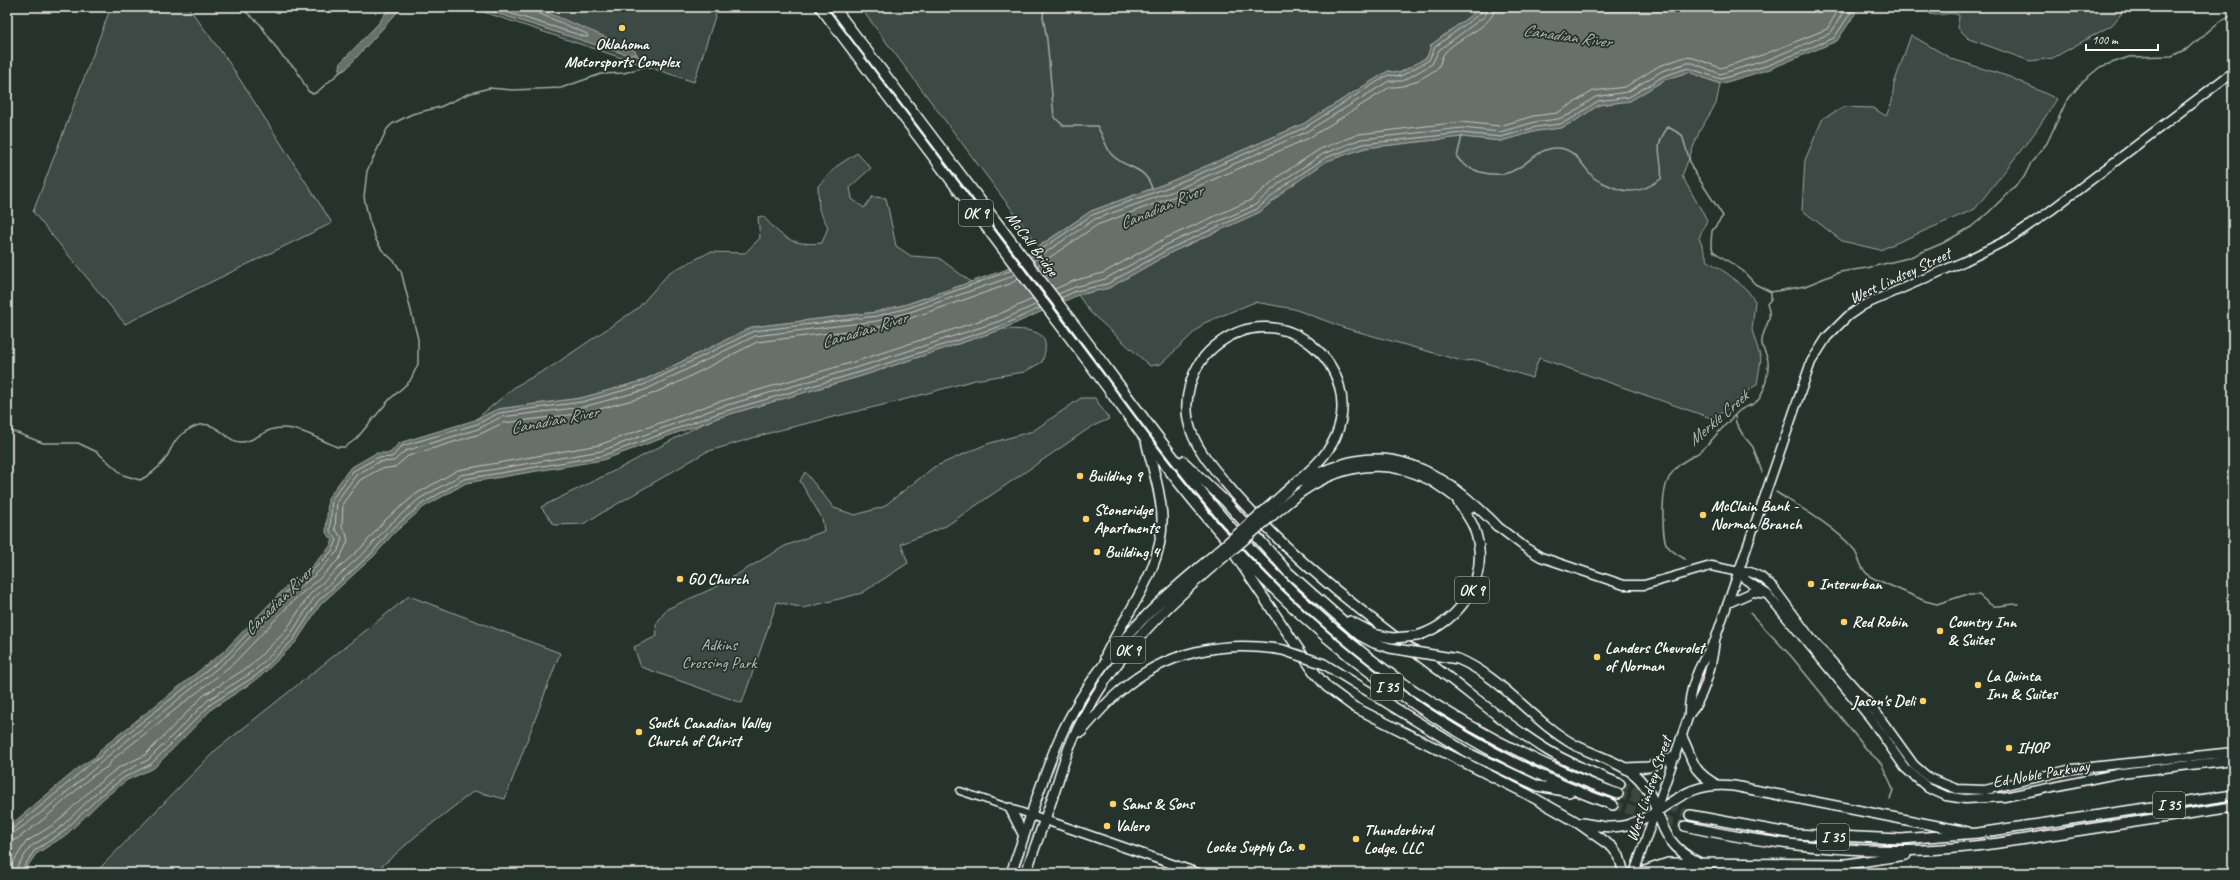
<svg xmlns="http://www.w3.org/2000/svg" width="2240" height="880" font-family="Caveat,sans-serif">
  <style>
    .green { fill: #3e4944; stroke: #9ea4a2 }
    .water { fill: #67706c; stroke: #a4a9a7 }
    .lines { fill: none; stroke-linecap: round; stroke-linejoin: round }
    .shore { stroke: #c2c6c4; stroke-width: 1 }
    .stream { stroke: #a4a9a7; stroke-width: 1.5 }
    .highway-tunnel { stroke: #3c4742; stroke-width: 9; stroke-dasharray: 9 4.5; stroke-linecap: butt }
    .minor-casing { stroke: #fff; stroke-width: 9 }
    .major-casing { stroke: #fff; stroke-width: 11 }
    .highway-casing { stroke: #fff; stroke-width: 12 }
    .minor { stroke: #26332d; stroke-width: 6 }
    .major { stroke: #26332d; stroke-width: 8 }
    .highway { stroke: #26332d; stroke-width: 9 }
    .highway-bridge-casing { stroke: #fff; stroke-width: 12; stroke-linecap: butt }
    .highway-bridge { stroke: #26332d; stroke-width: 9 }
    .poi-dot { fill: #ffd166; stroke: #26332d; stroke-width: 1.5 }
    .labels { text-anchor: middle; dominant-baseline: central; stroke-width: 3.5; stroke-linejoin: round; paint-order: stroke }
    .shield { fill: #26332d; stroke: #bec2c0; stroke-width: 1 }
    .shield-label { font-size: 15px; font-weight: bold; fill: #fff }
    .poi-label { font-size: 16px; font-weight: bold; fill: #fff; stroke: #26332d; text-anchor: start }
    .street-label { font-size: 16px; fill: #fff; stroke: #26332d }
    .park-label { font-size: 16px; fill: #bbbfbe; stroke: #26332d }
    .water-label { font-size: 17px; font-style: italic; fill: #b3b8b6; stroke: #26332d }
  </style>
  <rect width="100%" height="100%" fill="#26332d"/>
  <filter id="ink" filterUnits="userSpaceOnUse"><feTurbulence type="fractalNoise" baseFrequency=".025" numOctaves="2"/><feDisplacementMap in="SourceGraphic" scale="8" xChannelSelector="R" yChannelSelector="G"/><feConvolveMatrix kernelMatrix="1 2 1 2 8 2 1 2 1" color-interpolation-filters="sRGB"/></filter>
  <g filter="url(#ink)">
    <path class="green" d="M 111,7 L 188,7 L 228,61 L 332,223 L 125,324 L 33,212 Z
      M 469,7 L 718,7 L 694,82 Z
      M 860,7 L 1482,7 L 1431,45 L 1428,57 L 1399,73 L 1388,71 L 1303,124 L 1167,183 L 1091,211 L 1039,246 Z
      M 1927,7 L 2118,7 L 2122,13 L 2112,25 L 2053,58 L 2030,61 L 1969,39 L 1958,28 L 1959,15 C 1948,11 1940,17 1930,14 Z
      M 1911,35 L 1952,59 L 2010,77 L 2057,99 L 2036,131 L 1975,209 L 1880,250 L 1842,241 L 1802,210 L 1805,160 L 1823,118 L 1845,107 L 1873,108 L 1886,116 L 1892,102 L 1894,84 Z
      M 1689,72 L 1720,84 L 1716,104 L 1700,130 L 1682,176 L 1707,220 L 1699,238 L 1708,261 L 1728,274 L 1747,290 L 1755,301 L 1752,330 L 1761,359 L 1757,384 L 1723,412 L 1711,418 L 1539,358 L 1532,378 L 1477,360 L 1462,361 L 1345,328 L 1294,309 L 1255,302 L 1204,323 L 1161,364 L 1150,366 L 1090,312 L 1078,295 L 1109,288 L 1172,252 L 1260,212 L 1288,188 L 1327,161 L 1365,148 L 1462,137 L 1501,141 L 1537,131 L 1561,128 L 1575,121 L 1599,105 L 1630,101 L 1666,79 Z
      M 857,153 L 871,168 L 850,187 L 852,199 L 864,208 L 872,197 L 886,198 L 896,246 L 911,256 L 939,258 L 971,282 L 907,304 L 876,312 L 752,327 L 642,381 L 581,398 L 498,409 L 475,420 L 516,386 L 554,365 L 638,308 L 670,272 L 710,252 L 745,253 L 760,238 L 758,217 L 763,216 C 782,238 792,246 822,243 L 828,227 L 819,210 L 818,186 L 837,166 Z
      M 1003,329 C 1028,330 1055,327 1042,362 L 1024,372 L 975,380 L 899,401 L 776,431 L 706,452 L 583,524 L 554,525 L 541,507 L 622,467 L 700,425 L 720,417 L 865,375 Z
      M 1081,398 L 1095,398 L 1109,419 L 1091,427 L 946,526 L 901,544 L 908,563 L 862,593 L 804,608 L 777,602 L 742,703 L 641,667 L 634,647 L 657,636 L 656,624 L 667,609 L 716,587 L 785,546 L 824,531 L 822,518 L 800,481 L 805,472 L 834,508 L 855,515 L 883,507 L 934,467 L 987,444 L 1033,431 Z
      M 409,596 L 560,653 L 505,799 L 474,791 L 416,836 L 374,873 L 95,873 L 216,750 Z"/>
    <path class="water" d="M 390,7 L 402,7 L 346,69 L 339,73 L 341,62 L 378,24 Z
      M 477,7 L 534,7 L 634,49 L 637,55 L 628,55 Z
      M 1482,7 L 1855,7 L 1855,14 L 1837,41 L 1770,69 L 1720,84 L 1689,72 L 1666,79 L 1630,101 L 1599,105 L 1575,121 L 1561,128 L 1537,131 L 1501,141 L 1462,137 L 1365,148 L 1327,161 L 1288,188 L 1260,212 L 1172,252 L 1109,288 L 1078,295 L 1003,329 L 865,375 L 720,417 L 603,460 L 466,483 L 424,507 L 394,533 L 374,556 L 321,604 L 296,642 L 259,678 L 213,708 L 154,768 L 127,780 L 104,798 L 66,835 L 36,854 L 23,873 L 7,873 L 7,828 L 82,765 L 97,756 L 102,748 L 224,651 L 286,587 L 308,570 L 329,548 L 333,540 L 326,533 L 328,498 L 350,468 L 376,453 L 390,453 L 399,443 L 475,420 L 498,409 L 581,398 L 642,381 L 752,327 L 876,312 L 907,304 L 1005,270 L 1091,211 L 1167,183 L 1303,124 L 1388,71 L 1400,73 L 1427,57 L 1431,45 Z"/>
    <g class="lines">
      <path class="shore" d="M 490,7 L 586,37 L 588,37 L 587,34 L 536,12 L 534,7
        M 1030,257 L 1092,215 L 1169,187 L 1304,128 L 1388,75 L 1401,76 L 1429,60 L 1435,47 L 1482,12 L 1484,7
        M 1033,261 L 1095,219 L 1171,192 L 1306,132 L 1389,81 L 1403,81 L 1432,64 L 1439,50 L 1485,16 L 1489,7
        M 1037,266 L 1097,225 L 1173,197 L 1309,138 L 1390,87 C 1407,88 1421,79 1435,70 C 1442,65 1440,59 1444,54 C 1454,38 1494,28 1495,7
        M 1055,289 L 1073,281 L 1103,273 L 1166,238 L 1251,200 L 1279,176 L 1320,149 L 1359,134 L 1461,122 L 1500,126 L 1533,116 L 1557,113 L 1593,91 L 1625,87 L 1659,66 L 1685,57 L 1694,58 L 1721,68 L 1765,54 L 1827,29 L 1840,7
        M 1058,294 L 1075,287 L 1105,279 L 1168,244 L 1255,205 L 1282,181 L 1323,154 L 1361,139 L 1462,128 L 1500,132 L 1535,122 L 1558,119 L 1571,114 L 1595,97 L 1627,92 L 1662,71 L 1687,63 L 1693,63 L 1720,74 L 1767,60 L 1831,33 L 1846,7
        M 1061,298 L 1076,291 L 1107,284 L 1171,248 L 1257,209 L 1285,185 L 1325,158 L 1363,144 L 1462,133 L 1501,137 L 1536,127 L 1560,124 L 1573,118 L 1598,101 L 1629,97 L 1664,76 L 1688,68 L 1721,79 L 1769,65 L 1834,38 L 1851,12 L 1851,7
        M 7,831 L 11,830 C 35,811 59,791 82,771 C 90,763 99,760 105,751 L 227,655 L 288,590 L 310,573 L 332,551 L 337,540 L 330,531 L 332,499 L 353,471 L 377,458 L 392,457 L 402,446 L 477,424 L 499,413 L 582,402 L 643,385 L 754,331 L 877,316 L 908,308 L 1012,270
        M 7,836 C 16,836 101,764 109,755 L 230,658 L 292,593 L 314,576 L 338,551 L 342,538 L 335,529 L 337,501 L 356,475 L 379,462 L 394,461 L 405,451 L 478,429 L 501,417 L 583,407 L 645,390 L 755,336 L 877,321 L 910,312 L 1008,278 L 1015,274
        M 7,842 L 17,839 L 45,818 L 91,777 L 107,767 L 113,759 L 234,663 L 296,598 L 317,581 L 340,558 L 348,541 L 346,533 L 342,527 L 343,503 L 360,480 L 380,469 L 395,467 L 408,456 L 480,434 L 503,423 L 585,413 L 647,396 L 675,384 L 757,342 L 879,327 L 911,318 L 1010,284 L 1018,279
        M 9,873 L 12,864 L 26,842 L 56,823 L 94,787 L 118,768 L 145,755 L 204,695 L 250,666 L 284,633 L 310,594 L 363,546 L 384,521 L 416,494 L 458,470 L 599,445 L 715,403 L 860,360 L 997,315 L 1033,299
        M 15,873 L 17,867 L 30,847 L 60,828 L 98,791 L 122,773 L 148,760 L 208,700 L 254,671 L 289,637 L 314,598 L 367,550 L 388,526 L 419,499 L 461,475 L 601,451 L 717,408 L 862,366 L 1000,321 L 1037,304
        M 20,873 L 34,851 L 63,832 L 101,795 L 125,777 L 151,764 L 211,704 L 257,675 L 293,640 L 318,601 L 371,554 L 391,530 L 422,504 L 464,479 L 602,456 L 719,413 L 864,371 L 1001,326 L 1040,308"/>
      <path class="stream" d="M 240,7 L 260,24 L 281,55 L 296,69 L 308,91 L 313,94 L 317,92 L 339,73
        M 1044,7 L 1043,17 L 1047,40 L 1054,117 L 1064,126 L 1097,126 C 1102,134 1107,149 1111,154 C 1126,170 1146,165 1152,189
        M 1462,136 L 1457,157 C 1462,165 1471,169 1480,172 C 1524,184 1528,147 1558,148 C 1576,149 1582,166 1594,178 C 1598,181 1603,183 1608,185 C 1628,195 1643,192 1661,179 C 1664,156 1651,150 1668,127 L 1682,135 L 1692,168 L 1723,216 L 1712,231 L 1711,243 L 1713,251 L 1743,271 L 1755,284 L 1771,292
        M 1771,292 L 1805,286 L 1840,272 L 1867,268 L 1908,258 L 1943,243 L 1971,227 L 1989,212 L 2024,177 L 2031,163 L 2047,143 L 2066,102 L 2083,81 L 2100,67 L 2129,57 L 2172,56 L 2190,47 L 2219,22 L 2233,15
        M 1735,416 L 1736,423 L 1743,435 L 1753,447 L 1762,472
        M 7,429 L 43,443 L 78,443 L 97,452 L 123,475 L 140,480 C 150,475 157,470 164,461 C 171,452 172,441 182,434 C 216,408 223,444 242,442 C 252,442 262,433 270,430 C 292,422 318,439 337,447 L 345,447 L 356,439 L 390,399 L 410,381 L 418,364 L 418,339 L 401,271 L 394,261 L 382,250 L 376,240 L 369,220 L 364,197 L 367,171 L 387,129 L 392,124 L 412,114 L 440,107 L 468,94 L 489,88 L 512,90 L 561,88 L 601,74 L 624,73 L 647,66 L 645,62 L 635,54
        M 1776,492 C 1801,508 1832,525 1851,546 C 1860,555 1859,570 1871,577 L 1925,601 L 1937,604 L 1965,595 L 1979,595 C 1998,613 1994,604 2018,604
        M 1685,559 C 1664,547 1664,545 1663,521 C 1663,503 1662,481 1677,467 C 1684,459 1697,456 1704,448 C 1716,436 1727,422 1739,411 C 1746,405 1753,407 1759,399 C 1765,390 1769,371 1768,361 C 1767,353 1761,349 1762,341 C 1763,326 1774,322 1767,304 L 1771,299 L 1771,292
        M 1750,613 L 1791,656 L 1868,751 L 1881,763 L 1891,784 L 1893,790 L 1890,800"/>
      <path class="highway-tunnel" d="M 1620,784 L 1690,815
        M 1618,794 L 1656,805
        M 1613,805 L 1685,826"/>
      <defs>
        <path id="minor" d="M 960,791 L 1031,815"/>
        <path id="major" d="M 1497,526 L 1526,548 L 1541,557 L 1624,585 L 1644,585 L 1711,566 L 1739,572 L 1750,572 L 1761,577 L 1773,587 L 1810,637 L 1875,711 L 1914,765 L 1929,778 L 1957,789 L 1985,790 L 2072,769 L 2233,752
          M 1739,572 L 1746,580 L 1767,594 L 1871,719 L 1905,768 L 1928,788 L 1946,796 L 1965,799 L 2004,797 L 2121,773 L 2233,760
          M 1728,603 L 1753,592 L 1767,594
          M 1689,715 C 1688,689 1700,663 1714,642
          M 1031,815 L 1198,873
          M 1634,873 L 1689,715 C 1706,694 1712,666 1715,640 L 1811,362 L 1827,337 L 1848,316 L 1864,305 L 1965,261 L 2009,239 L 2050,211 L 2233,72"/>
        <path id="highway" d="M 820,7 C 902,116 984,224 1066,333 C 1116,398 1163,467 1217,529 C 1326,653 1457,749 1613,805
          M 834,7 C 914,113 994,218 1074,324 C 1125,392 1174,462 1230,526 C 1339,650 1462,737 1618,794
          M 1183,461 L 1225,501 L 1288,572 L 1359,635 L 1374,643
          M 1302,482 C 1362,447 1409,452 1463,495 C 1475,505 1486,514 1497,526
          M 1280,497 C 1298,480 1324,462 1335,438 C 1367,367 1283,295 1219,343 C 1190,364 1179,403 1193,436 C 1202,457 1220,476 1235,494 C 1298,565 1365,614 1440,671 C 1475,697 1509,727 1547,750 C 1570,764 1596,774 1620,784
          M 1286,504 C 1328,468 1379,453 1430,480 C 1444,488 1457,499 1470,508
          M 1235,555 L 1314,672 L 1327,687 L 1354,707 L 1527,794 L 1575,821 L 1612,847 L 1619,856 L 1624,873
          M 1350,621 L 1377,635
          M 1417,636 C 1462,621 1492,576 1474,528 C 1470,518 1464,511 1458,502
          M 1105,657 C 1126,611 1163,571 1162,518 C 1161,492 1152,466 1146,441
          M 1458,659 C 1502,677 1532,721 1573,744 C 1591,754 1620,762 1635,775 C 1667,804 1649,839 1700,863
          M 1324,664 L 1468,753 L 1538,786 L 1569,792
          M 1081,732 C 1093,718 1105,704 1119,692 C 1165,651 1224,640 1283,650
          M 1682,737 C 1694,761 1690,770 1717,785
          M 1625,768 L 1649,767 L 1675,756
          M 1010,808 L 1024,836
          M 1690,815 L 1794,834 L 1901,839 L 1978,833 L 2233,795
          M 1582,823 C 1597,826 1612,829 1627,825 C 1670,812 1681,780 1734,786 L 1968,832
          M 1685,826 C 1765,844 1844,853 1925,850 C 1973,848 2021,840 2069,832 C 2124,824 2178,815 2233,807
          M 1011,873 C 1028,827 1041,778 1062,733 C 1094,665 1144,613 1201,566
          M 1026,873 C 1035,846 1045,820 1054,793 C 1060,776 1064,758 1072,741 C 1103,671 1147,624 1204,574
          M 1639,873 L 1668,863 L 1847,864 L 1906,855"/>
      </defs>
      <use href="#minor" class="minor-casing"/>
      <use href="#major" class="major-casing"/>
      <use href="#highway" class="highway-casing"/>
      <use href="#minor" class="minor"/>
      <use href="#major" class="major"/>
      <use href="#highway" class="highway"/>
      <defs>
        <path id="highway-bridge" d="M 1201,566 L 1280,497
          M 1204,574 L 1286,504
          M 1377,635 L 1393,638 L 1417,636
          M 1374,643 L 1390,648 L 1458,659
          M 1283,650 L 1324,664"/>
      </defs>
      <use href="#highway-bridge" class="highway-bridge-casing"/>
      <use href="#highway-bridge" class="highway-bridge"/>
    </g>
  </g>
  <g class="poi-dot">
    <circle cx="622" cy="28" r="4"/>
    <circle cx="1080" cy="476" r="4"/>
    <circle cx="1703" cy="515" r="4"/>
    <circle cx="1086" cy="519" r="4"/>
    <circle cx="1097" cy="552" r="4"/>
    <circle cx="680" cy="579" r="4"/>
    <circle cx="1811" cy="584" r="4"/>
    <circle cx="1844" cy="622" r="4"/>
    <circle cx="1940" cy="631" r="4"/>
    <circle cx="1597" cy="657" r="4"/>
    <circle cx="1978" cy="685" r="4"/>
    <circle cx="1923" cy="701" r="4"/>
    <circle cx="639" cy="732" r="4"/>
    <circle cx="2009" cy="748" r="4"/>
    <circle cx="1113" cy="804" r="4"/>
    <circle cx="1107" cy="826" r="4"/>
    <circle cx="1356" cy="839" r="4"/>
    <circle cx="1302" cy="847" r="4"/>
  </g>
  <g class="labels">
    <g class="shield">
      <rect x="959" y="200" width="34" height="26" rx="3"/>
      <rect x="1455" y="577" width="34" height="26" rx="3"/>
      <rect x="1111" y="637" width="34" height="26" rx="3"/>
      <rect x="1371" y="674" width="32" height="26" rx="3"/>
      <rect x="2153" y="792" width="32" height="26" rx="3"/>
      <rect x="1817" y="824" width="32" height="26" rx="3"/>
    </g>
    <g class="shield-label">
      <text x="976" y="213">OK 9</text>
      <text x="1472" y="590">OK 9</text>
      <text x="1128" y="650">OK 9</text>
      <text x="1387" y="687">I 35</text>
      <text x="2169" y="805">I 35</text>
      <text x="1833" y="837">I 35</text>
    </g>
    <g class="poi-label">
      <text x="622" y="44" text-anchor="middle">Oklahoma<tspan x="622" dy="18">Motorsports Complex</tspan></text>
      <text x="1088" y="476">Building 9</text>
      <text x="1711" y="506">McClain Bank -<tspan x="1711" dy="18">Norman Branch</tspan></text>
      <text x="1094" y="510">Stoneridge<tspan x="1094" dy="18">Apartments</tspan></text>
      <text x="1105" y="552">Building 4</text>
      <text x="688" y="579">GO Church</text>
      <text x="1819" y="584">Interurban</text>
      <text x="1852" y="622">Red Robin</text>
      <text x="1948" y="622">Country Inn<tspan x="1948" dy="18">&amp; Suites</tspan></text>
      <text x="1605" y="648">Landers Chevrolet<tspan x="1605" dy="18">of Norman</tspan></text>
      <text x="1986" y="676">La Quinta<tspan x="1986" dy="18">Inn &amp; Suites</tspan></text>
      <text x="1915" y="701" text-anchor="end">Jason's Deli</text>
      <text x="647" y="723">South Canadian Valley<tspan x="647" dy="18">Church of Christ</tspan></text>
      <text x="2017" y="748">IHOP</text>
      <text x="1121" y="804">Sams &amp; Sons</text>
      <text x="1115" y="826">Valero</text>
      <text x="1364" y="830">Thunderbird<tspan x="1364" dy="18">Lodge, LLC</tspan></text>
      <text x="1294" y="847" text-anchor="end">Locke Supply Co.</text>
    </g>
    <g class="street-label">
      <text transform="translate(1032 244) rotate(53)">McCall Bridge</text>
      <text transform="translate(1900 276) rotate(-25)">West Lindsey Street</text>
      <text transform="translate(2041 774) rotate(-10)">Ed Noble Parkway</text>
      <text transform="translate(1649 789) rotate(-71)">West Lindsey Street</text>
    </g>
    <g class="park-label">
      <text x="719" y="645">Adkins<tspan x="719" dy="18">Crossing Park</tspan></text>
    </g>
    <g class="water-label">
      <text transform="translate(1567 36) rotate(8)">Canadian River</text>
      <text transform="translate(1161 207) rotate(-23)">Canadian River</text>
      <text transform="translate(864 330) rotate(-17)">Canadian River</text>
      <text transform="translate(1718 418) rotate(-41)">Merkle Creek</text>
      <text transform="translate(554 420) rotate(-11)">Canadian River</text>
      <text transform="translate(278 601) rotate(-45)">Canadian River</text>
    </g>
  </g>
  <rect width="2240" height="880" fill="none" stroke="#26332d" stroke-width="24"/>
  <rect x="12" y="12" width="2216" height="856" fill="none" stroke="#fff" stroke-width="1.5" filter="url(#ink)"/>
  <path d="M2086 44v6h72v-6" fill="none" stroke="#ffffff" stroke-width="2"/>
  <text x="2092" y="44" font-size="12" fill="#ffffff" stroke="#26332d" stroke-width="3" paint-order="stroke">100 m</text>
</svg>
